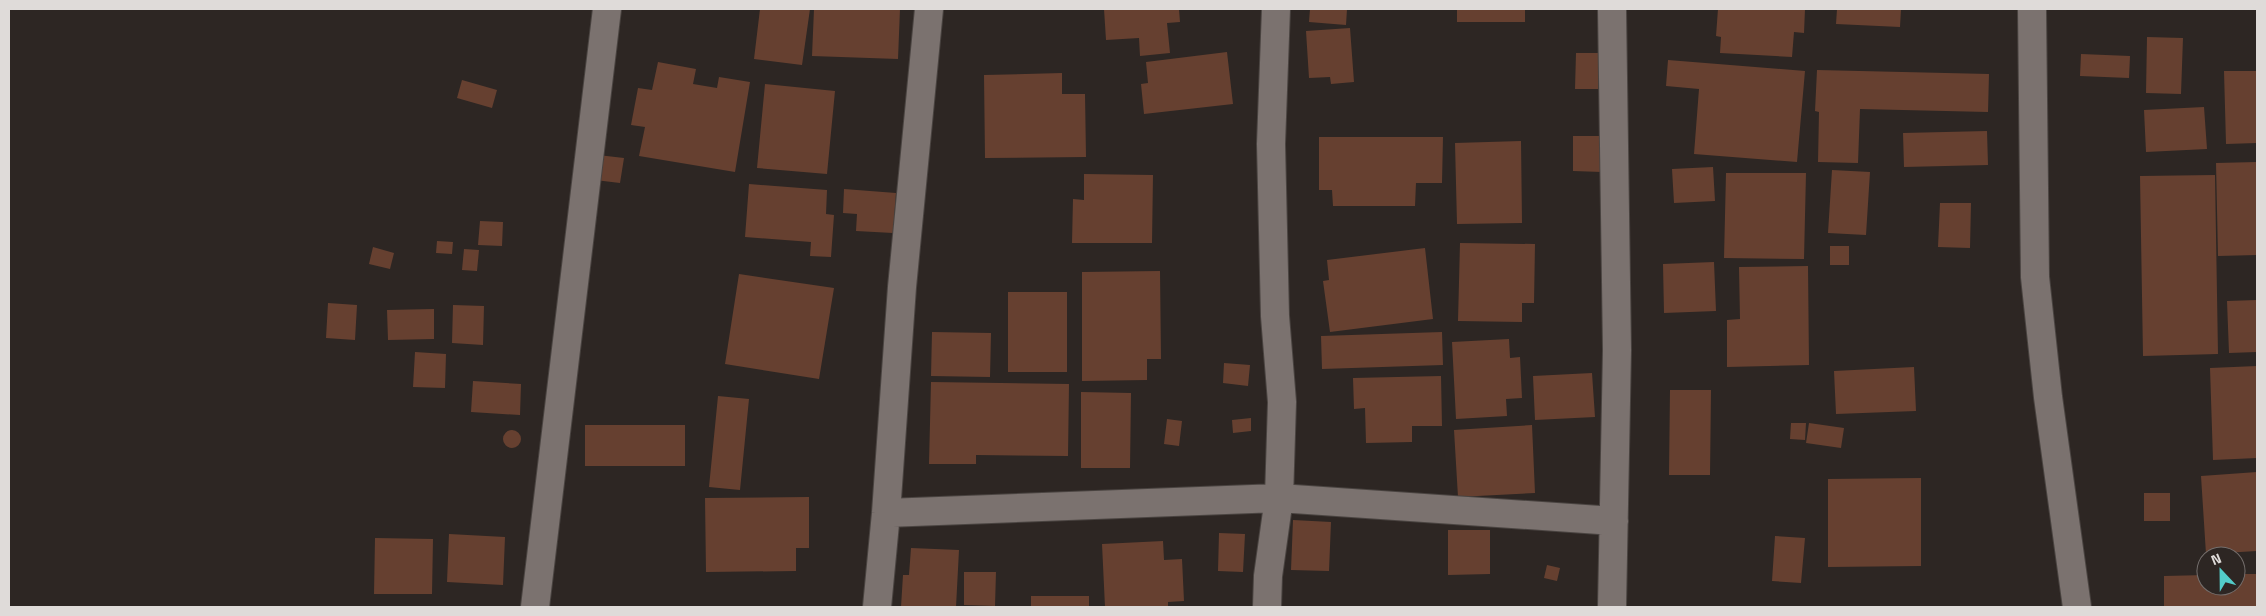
<svg xmlns="http://www.w3.org/2000/svg" width="2266" height="616" font-family="'Titillium Web',sans-serif">
  <style>
    .building { fill: #664030 }
    .lines { fill: none; stroke-linecap: round; stroke-linejoin: round }
    .minor-casing { stroke: #4a4441; stroke-width: 30 }
    .minor { stroke: #7b726f; stroke-width: 28 }
  </style>
  <rect width="100%" height="100%" fill="#2d2623"/>
  <path class="building" d="M 760,9 L 810,9 L 802,65 L 754,59 Z
    M 814,9 L 900,9 L 898,59 L 812,56 Z
    M 1104,9 L 1179,9 L 1180,22 L 1167,23 L 1170,53 L 1140,56 L 1139,38 L 1106,40 Z
    M 1310,9 L 1347,9 L 1346,25 L 1309,22 Z
    M 1457,9 L 1525,9 L 1525,22 L 1457,22 Z
    M 1718,9 L 1805,9 L 1804,33 L 1794,32 L 1792,57 L 1720,53 L 1721,37 L 1716,36 Z
    M 1837,9 L 1901,9 L 1900,27 L 1836,24 Z
    M 1350,28 L 1354,82 L 1331,84 L 1330,77 L 1309,78 L 1306,31 Z
    M 2147,37 L 2183,38 L 2181,94 L 2146,93 Z
    M 1227,52 L 1233,104 L 1144,114 L 1141,84 L 1148,83 L 1146,62 Z
    M 1576,53 L 1599,53 L 1598,89 L 1575,89 Z
    M 2081,54 L 2130,56 L 2129,78 L 2080,76 Z
    M 1668,60 L 1805,71 L 1797,162 L 1694,154 L 1699,89 L 1666,86 Z
    M 658,62 L 696,69 L 693,84 L 717,88 L 719,77 L 750,82 L 735,172 L 639,156 L 645,127 L 631,125 L 638,88 L 652,90 Z
    M 1817,70 L 1989,74 L 1988,112 L 1860,109 L 1858,163 L 1818,162 L 1819,112 L 1815,111 Z
    M 2224,71 L 2257,71 L 2257,143 L 2226,144 Z
    M 1062,73 L 1062,94 L 1085,94 L 1086,157 L 985,158 L 984,75 Z
    M 462,80 L 497,90 L 492,108 L 457,98 Z
    M 765,84 L 835,91 L 827,174 L 757,168 Z
    M 2204,107 L 2207,149 L 2146,152 L 2144,110 Z
    M 1987,131 L 1988,165 L 1904,167 L 1903,133 Z
    M 1573,136 L 1602,136 L 1602,172 L 1573,171 Z
    M 1319,137 L 1443,137 L 1442,183 L 1416,183 L 1415,206 L 1333,206 L 1332,190 L 1319,190 Z
    M 1521,141 L 1522,223 L 1457,224 L 1455,143 Z
    M 598,155 L 624,158 L 620,183 L 595,180 Z
    M 2257,162 L 2257,255 L 2218,256 L 2216,163 Z
    M 1713,167 L 1715,201 L 1674,203 L 1672,169 Z
    M 1832,170 L 1870,172 L 1866,235 L 1828,233 Z
    M 1726,173 L 1806,173 L 1804,259 L 1724,258 Z
    M 1084,174 L 1153,175 L 1152,243 L 1072,243 L 1073,199 L 1084,200 Z
    M 2215,175 L 2218,354 L 2143,356 L 2140,176 Z
    M 749,184 L 827,190 L 826,214 L 834,215 L 831,257 L 810,256 L 811,242 L 745,237 Z
    M 844,189 L 896,193 L 893,233 L 856,231 L 857,214 L 843,213 Z
    M 1940,203 L 1971,203 L 1970,248 L 1938,247 Z
    M 480,221 L 503,222 L 502,246 L 478,245 Z
    M 437,241 L 453,242 L 452,254 L 436,253 Z
    M 1460,243 L 1535,244 L 1534,303 L 1522,303 L 1522,322 L 1458,321 Z
    M 1830,246 L 1849,246 L 1849,265 L 1830,265 Z
    M 373,247 L 394,253 L 390,269 L 369,264 Z
    M 1425,248 L 1433,319 L 1330,332 L 1323,281 L 1329,280 L 1327,260 Z
    M 464,249 L 479,250 L 477,271 L 462,270 Z
    M 1714,262 L 1716,311 L 1664,313 L 1663,264 Z
    M 1808,266 L 1809,365 L 1727,367 L 1727,320 L 1740,319 L 1739,267 Z
    M 1160,271 L 1161,359 L 1147,359 L 1147,380 L 1082,381 L 1082,272 Z
    M 739,274 L 834,288 L 819,379 L 725,364 Z
    M 1008,292 L 1067,292 L 1067,372 L 1008,372 Z
    M 2257,300 L 2257,352 L 2229,353 L 2227,301 Z
    M 328,303 L 357,305 L 355,340 L 326,338 Z
    M 453,305 L 484,306 L 483,345 L 452,343 Z
    M 434,309 L 434,339 L 388,340 L 387,310 Z
    M 932,332 L 991,333 L 990,377 L 931,376 Z
    M 1442,332 L 1443,365 L 1322,369 L 1321,336 Z
    M 1509,339 L 1510,358 L 1520,357 L 1522,398 L 1506,399 L 1507,416 L 1456,419 L 1452,342 Z
    M 415,352 L 446,354 L 445,388 L 413,387 Z
    M 1224,363 L 1250,365 L 1248,386 L 1223,383 Z
    M 2257,366 L 2257,458 L 2213,460 L 2210,368 Z
    M 1914,367 L 1916,411 L 1836,414 L 1834,371 Z
    M 1592,373 L 1595,417 L 1535,420 L 1533,376 Z
    M 1441,376 L 1442,426 L 1412,426 L 1412,442 L 1366,443 L 1365,408 L 1354,409 L 1353,378 Z
    M 473,381 L 521,384 L 520,415 L 471,412 Z
    M 931,382 L 1069,384 L 1068,456 L 976,455 L 976,464 L 929,464 Z
    M 1670,390 L 1711,390 L 1710,475 L 1669,475 Z
    M 1081,392 L 1131,393 L 1130,468 L 1081,468 Z
    M 718,396 L 749,399 L 740,490 L 709,487 Z
    M 1251,418 L 1251,431 L 1233,433 L 1232,420 Z
    M 1167,419 L 1182,421 L 1179,446 L 1164,444 Z
    M 1791,423 L 1806,423 L 1805,440 L 1790,439 Z
    M 1809,423 L 1844,428 L 1841,448 L 1806,443 Z
    M 585,425 L 685,425 L 685,466 L 585,466 Z
    M 1532,425 L 1535,493 L 1458,497 L 1454,430 Z
    M503 439a9 9 0 1 1 18 0a9 9 0 1 1-18 0Z
    M 2257,472 L 2257,551 L 2206,554 L 2201,476 Z
    M 1921,478 L 1921,566 L 1828,567 L 1828,479 Z
    M 2144,493 L 2170,493 L 2170,521 L 2144,521 Z
    M 809,497 L 809,548 L 796,548 L 796,571 L 706,572 L 705,498 Z
    M 1293,520 L 1331,522 L 1329,571 L 1291,570 Z
    M 1448,530 L 1490,530 L 1490,574 L 1448,575 Z
    M 1219,533 L 1245,534 L 1243,572 L 1218,571 Z
    M 449,534 L 505,537 L 503,585 L 447,582 Z
    M 1775,536 L 1805,538 L 1801,583 L 1772,581 Z
    M 375,538 L 433,539 L 432,594 L 374,594 Z
    M 1163,541 L 1164,560 L 1182,559 L 1184,601 L 1168,602 L 1168,607 L 1105,607 L 1102,544 Z
    M 911,548 L 959,550 L 956,607 L 901,607 L 903,575 L 909,575 Z
    M 1547,565 L 1560,568 L 1557,581 L 1544,578 Z
    M 964,572 L 996,572 L 995,606 L 964,605 Z
    M 2236,574 L 2257,574 L 2257,607 L 2164,607 L 2164,576 L 2206,575 L 2206,586 L 2236,586 Z
    M 1031,596 L 1089,596 L 1089,607 L 1031,607 Z"/>
  <g class="lines">
    <defs>
      <path id="minor" d="M 1612,9 L 1617,350 L 1612,607
        M 2032,9 L 2035,277 L 2048,397 L 2077,607
        M 886,513 L 1279,498 L 1614,521
        M 535,607 L 607,9
        M 877,607 L 886,513 L 902,287 L 929,9
        M 1267,607 L 1268,576 L 1279,498 L 1282,402 L 1275,316 L 1271,144 L 1276,9"/>
    </defs>
    <use href="#minor" class="minor-casing"/>
    <use href="#minor" class="minor"/>
  </g>
  <rect width="2266" height="616" fill="none" stroke="#dfdbd9" stroke-width="20"/>
  <g transform="translate(2221 571) rotate(338)"><circle r="24" fill="#2d2623" stroke="#746e6c"/>
  <path d="M0-4L9 19L0 12L-9 19Z" fill="#53cdca"/>
  <text y="-8" font-size="14" font-weight="bold" text-anchor="middle" fill="#dfdbd9">N</text>
  </g>
</svg>
